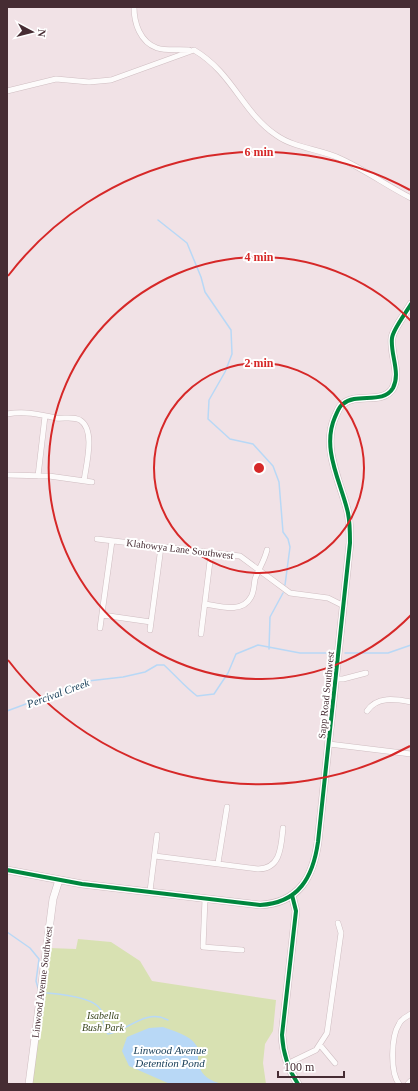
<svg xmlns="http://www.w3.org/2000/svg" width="418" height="1091" font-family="'Times New Roman',serif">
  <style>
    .green { fill: #d8e1b2 }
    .water { fill: #b8d8f6 }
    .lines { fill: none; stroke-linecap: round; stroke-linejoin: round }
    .stream { stroke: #b8d8f6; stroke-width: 1.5 }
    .street-casing { stroke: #cfbdc1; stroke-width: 6 }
    .secondary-casing { stroke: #cfbdc1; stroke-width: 8 }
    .street { stroke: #fdfbfb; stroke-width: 5 }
    .secondary { stroke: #fdfbfb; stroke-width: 7 }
    .cycleway-casing { stroke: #fff; stroke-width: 6 }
    .cycleway { stroke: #00873e; stroke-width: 4 }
    .ring { fill: none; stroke: #d62828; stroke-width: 2 }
    .labels { text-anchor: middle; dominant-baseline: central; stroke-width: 4; stroke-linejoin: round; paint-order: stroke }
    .street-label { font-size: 10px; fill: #462c33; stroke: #fff }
    .park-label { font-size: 10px; font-style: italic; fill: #38441b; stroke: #fff }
    .water-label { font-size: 11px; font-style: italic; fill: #133a55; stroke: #fff }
    .centre { fill: #d62828; stroke: #fff; stroke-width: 2 }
    .ring-label { font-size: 12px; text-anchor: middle; font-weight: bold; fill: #d62828; stroke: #fff; stroke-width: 4; stroke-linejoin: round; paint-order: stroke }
  </style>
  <rect width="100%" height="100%" fill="#f1e2e6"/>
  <path class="green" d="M 78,939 L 111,942 L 140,961 L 152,981 L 276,1000 L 273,1031 L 265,1044 L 263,1063 L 266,1084 L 31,1084 L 49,948 L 76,949 Z"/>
  <path class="water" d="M 163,1027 C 173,1031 190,1035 196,1045 C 199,1048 198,1052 198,1057 C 198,1073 207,1080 222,1084 L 170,1084 L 129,1066 L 122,1051 L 127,1037 L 149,1028 Z"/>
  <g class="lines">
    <path class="stream" d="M 158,220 L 187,243 L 201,277 L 205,292 L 231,330 L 232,354 L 225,372 L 209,400 L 208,419 L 230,439 L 253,444 L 273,466 L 279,482 L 283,532 L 288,539 L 290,547 L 285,585
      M 269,649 L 270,617 L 283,593
      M 345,653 L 388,653 L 411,645
      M 7,711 L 88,681 L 123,677 L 145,672 L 157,665 L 164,665 C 175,675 185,687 197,696 L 214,694 L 228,673 L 236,654 L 258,645 L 300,653 L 333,653
      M 7,932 L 30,948 L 39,959 L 36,981 L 38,988
      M 47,993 C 60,994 94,997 101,1010 C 105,1018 101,1027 108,1034 C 128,1031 145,1008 168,1020"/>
    <defs>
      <path id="street" d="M 134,7 C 134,23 140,42 157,48 C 166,51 179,49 189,50
        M 7,91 L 56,79 L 89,82 L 111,80 L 194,50 C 233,73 242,112 276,135 C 294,148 319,149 339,158 C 364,169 387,186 411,198
        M 7,414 C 24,411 39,414 56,418 C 63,419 73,416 80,420 C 96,430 86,465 84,481
        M 7,475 L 49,476 L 92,482
        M 38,476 L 45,416
        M 97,539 L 240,556 L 290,593 L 328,598 L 344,606
        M 205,604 C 219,606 242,614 251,597 C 254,592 254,585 255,579 C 259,568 264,562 267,550
        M 102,615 L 151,622
        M 100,628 L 112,541
        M 150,630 L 161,547
        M 201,634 L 211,553
        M 335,679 L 343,679 L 366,673
        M 367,711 C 377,696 395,699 411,702
        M 329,744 L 411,754
        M 155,856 L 258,869 C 281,869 281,846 283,828
        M 218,863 L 227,807
        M 150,891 L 157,835
        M 205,899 L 203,947 L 242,950
        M 320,1045 L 335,1063
        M 287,1064 L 316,1050 L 327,1033 L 341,933 L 338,923
        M 399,1084 C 390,1072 391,1037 399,1024 C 401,1019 406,1017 411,1014"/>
      <path id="secondary" d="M 7,870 L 82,884 L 260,905 C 299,903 313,877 318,842 L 350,543 C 350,533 350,523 348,513 C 341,482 321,449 335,417 C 337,413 339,406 343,404 C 357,392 383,405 393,388 C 401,373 390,354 392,338 C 393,329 406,313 411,304
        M 292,895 L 296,911 L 282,1035 C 283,1053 288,1069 298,1084
        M 29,1084 L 53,899 L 59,880
        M 409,1084 L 411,1082"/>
    </defs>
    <use href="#street" class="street-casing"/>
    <use href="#secondary" class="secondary-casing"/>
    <use href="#street" class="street"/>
    <use href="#secondary" class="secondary"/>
    <defs>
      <path id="cycleway" d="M 7,870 L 82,884 L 260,905 C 299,903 313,877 318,842 L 350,543 C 350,533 350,523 348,513 C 341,482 321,449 335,417 C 337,413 339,406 343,404 C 357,392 383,405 393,388 C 401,373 390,354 392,338 C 393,329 406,313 411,304
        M 292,895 L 296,911 L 282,1035 C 283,1053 288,1069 298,1084"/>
    </defs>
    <use href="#cycleway" class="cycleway-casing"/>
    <use href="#cycleway" class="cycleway"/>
  </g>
  <g class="ring">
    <circle cx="259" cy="468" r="105"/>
    <path d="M411 615A211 211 0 1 1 411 321"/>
    <path d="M410 746A316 316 0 0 1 8 660M8 276A316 316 0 0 1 410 190"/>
  </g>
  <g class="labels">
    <g class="street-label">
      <text transform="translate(180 549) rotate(7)">Klahowya Lane Southwest</text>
      <text transform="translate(326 695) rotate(-84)">Sapp Road Southwest</text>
      <text transform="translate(42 982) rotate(-83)">Linwood Avenue Southwest</text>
    </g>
    <g class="park-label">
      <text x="103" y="1015">Isabella<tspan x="103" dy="12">Bush Park</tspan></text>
    </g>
    <g class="water-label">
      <text transform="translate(58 693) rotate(-20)">Percival Creek</text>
      <text x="170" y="1050">Linwood Avenue<tspan x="170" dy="13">Detention Pond</tspan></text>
    </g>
  </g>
  <circle cx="259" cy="468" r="6" class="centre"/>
  <g class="ring-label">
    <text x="259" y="156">6 min</text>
    <text x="259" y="261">4 min</text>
    <text x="259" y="367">2 min</text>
  </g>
  <rect width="418" height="1091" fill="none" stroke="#462c33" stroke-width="16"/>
  <g transform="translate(32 32) rotate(97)" stroke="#ffffff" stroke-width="3" paint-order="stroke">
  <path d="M0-3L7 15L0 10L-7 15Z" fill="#462c33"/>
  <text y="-6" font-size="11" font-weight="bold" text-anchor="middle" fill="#462c33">N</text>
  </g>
  <path d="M278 1071v6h66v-6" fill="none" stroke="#462c33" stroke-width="2"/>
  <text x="284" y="1071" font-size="12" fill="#462c33" stroke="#ffffff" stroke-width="3" paint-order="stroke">100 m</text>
</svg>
